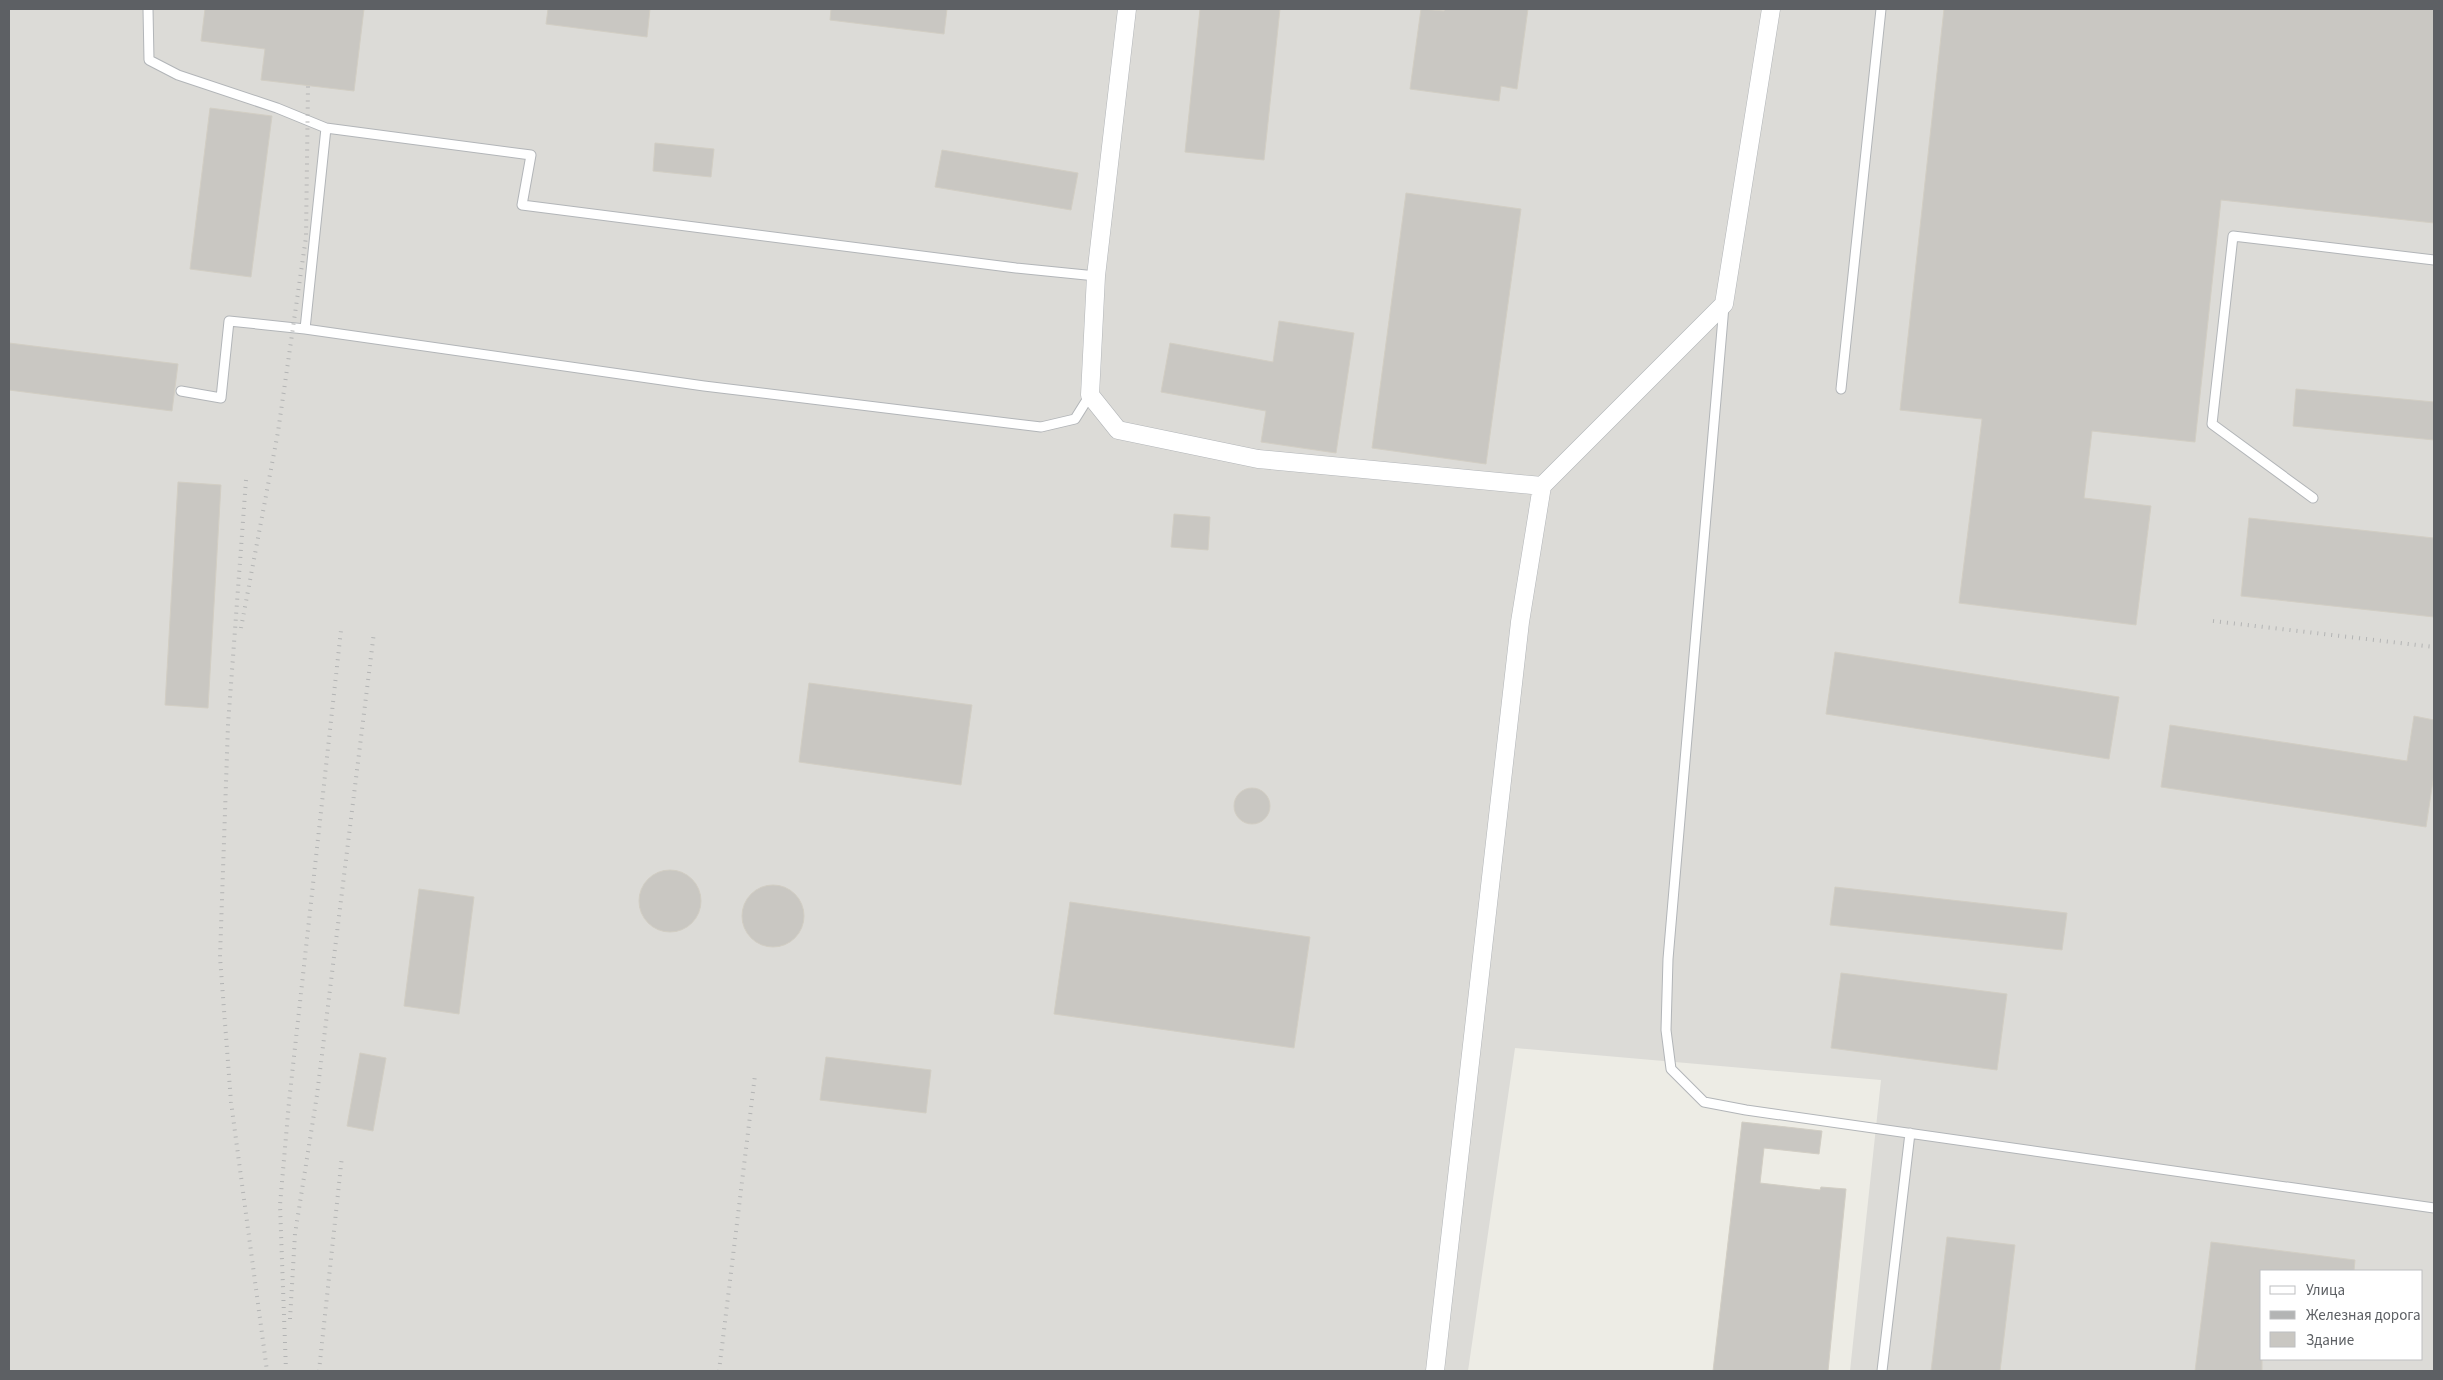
<svg xmlns="http://www.w3.org/2000/svg" width="2443" height="1380" font-family="'Source Sans 3',sans-serif">
  <style>
    .industrial { fill: #dcdbd7; fill-rule: evenodd }
    .building { fill: #c9c7c2; stroke: #d2cec4 }
    .lines { fill: none; stroke-linecap: round; stroke-linejoin: round }
    .service-casing { stroke: #b2b5b8; stroke-width: 11 }
    .minor-casing { stroke: #b2b5b8; stroke-width: 19 }
    .service { stroke: #fff; stroke-width: 9 }
    .minor { stroke: #fff; stroke-width: 18 }
    .rail { stroke: #b3b4b4; stroke-width: 4; stroke-dasharray: 1 6; stroke-linecap: butt }
  </style>
  <rect width="100%" height="100%" fill="#edece5"/>
  <path class="industrial" d="M 9,9 L 2434,9 L 2434,1371 L 1850,1371 L 1881,1080 L 1515,1048 L 1468,1371 L 9,1371 ZM 2262,1271 L 2422,1271 L 2422,1359 L 2262,1359 Z"/>
  <path class="building" d="M 205,9 L 364,9 L 354,91 L 261,80 L 265,49 L 201,41 Z
    M 548,9 L 650,9 L 647,37 L 546,24 Z
    M 831,9 L 947,9 L 944,34 L 830,20 Z
    M 1200,9 L 1280,9 L 1264,160 L 1185,152 Z
    M 1421,9 L 1444,11 L 1445,9 L 1528,9 L 1517,89 L 1501,86 L 1499,101 L 1410,89 Z
    M 1944,9 L 2434,9 L 2434,223 L 2221,200 L 2195,442 L 2092,431 L 2084,498 L 2151,506 L 2136,625 L 1959,603 L 1982,419 L 1900,410 Z
    M 210,108 L 272,116 L 251,277 L 190,269 Z
    M 655,143 L 714,149 L 711,177 L 653,171 Z
    M 942,150 L 1078,173 L 1071,210 L 935,187 Z
    M 1406,193 L 1521,209 L 1486,464 L 1372,448 Z
    M 1279,321 L 1354,333 L 1336,453 L 1261,442 L 1266,411 L 1161,392 L 1170,343 L 1273,362 Z
    M 9,343 L 178,364 L 172,411 L 9,390 Z
    M 2296,389 L 2434,402 L 2434,440 L 2293,426 Z
    M 178,482 L 221,485 L 208,708 L 165,705 Z
    M 1174,514 L 1210,517 L 1208,550 L 1171,547 Z
    M 2249,518 L 2434,538 L 2434,617 L 2241,596 Z
    M 1835,652 L 2119,697 L 2109,759 L 1826,714 Z
    M 809,683 L 972,705 L 961,785 L 799,762 Z
    M 2414,716 L 2434,720 L 2434,774 L 2426,827 L 2161,787 L 2170,725 L 2407,761 Z
    M1234 806a18 18 0 1 1 36 0a18 18 0 1 1-36 0Z
    M639 901a31 31 0 1 1 62 0a31 31 0 1 1-62 0Z
    M742 916a31 31 0 1 1 62 0a31 31 0 1 1-62 0Z
    M 1835,887 L 2067,913 L 2062,950 L 1830,925 Z
    M 419,889 L 474,897 L 459,1014 L 404,1006 Z
    M 1070,902 L 1310,937 L 1294,1048 L 1054,1014 Z
    M 1841,973 L 2007,994 L 1997,1070 L 1831,1048 Z
    M 360,1053 L 386,1058 L 373,1131 L 347,1126 Z
    M 826,1057 L 931,1070 L 926,1113 L 820,1100 Z
    M 1742,1122 L 1822,1131 L 1819,1154 L 1764,1148 L 1760,1183 L 1820,1190 L 1821,1187 L 1846,1189 L 1828,1371 L 1713,1371 Z
    M 1947,1237 L 2015,1245 L 2000,1371 L 1931,1371 Z
    M 2211,1242 L 2355,1260 L 2354,1271 L 2262,1271 L 2262,1371 L 2195,1371 Z"/>
  <g class="lines">
    <defs>
      <path id="service" d="M 148,9 L 149,60 L 178,75 L 277,108 L 326,128 L 531,155 L 522,205 L 1016,268 L 1096,276
        M 326,128 L 305,329 L 704,386 L 1041,427 L 1075,419 L 1090,395
        M 1724,306 L 1668,959 L 1666,1030 L 1671,1069 L 1704,1102 L 1746,1110 L 2434,1208
        M 1841,389 L 1881,9
        M 181,391 L 221,398 L 229,321 L 305,329
        M 2313,498 L 2212,424 L 2233,236 L 2434,260
        M 1882,1371 L 1910,1133"/>
      <path id="minor" d="M 1127,9 L 1096,276 L 1090,395 L 1118,430 L 1258,459 L 1542,486
        M 1435,1371 L 1520,622 L 1542,486 L 1724,304 L 1771,9"/>
    </defs>
    <use href="#service" class="service-casing"/>
    <use href="#minor" class="minor-casing"/>
    <use href="#service" class="service"/>
    <use href="#minor" class="minor"/>
    <path class="rail" d="M 246,480 L 228,725 L 220,957 L 231,1102 L 267,1371
      M 2213,621 L 2434,647
      M 241,628 L 278,432 L 306,237 L 308,85
      M 290,1319 L 295,1234 L 317,1095 L 374,632
      M 286,1371 L 280,1205 L 289,1102 L 341,630
      M 319,1371 L 342,1156
      M 719,1371 L 755,1075"/>
  </g>
  <rect width="2443" height="1380" fill="none" stroke="#5d6064" stroke-width="20"/>
  <rect x="2260" y="1270" width="162" height="90" fill="#ffffff" stroke="#bebfc1"/>
  <rect x="2270" y="1286" width="25" height="8" fill="#ffffff" stroke="#bebfc1"/>
  <text x="2306" y="1295" font-size="15" fill="#5d6064">Улица</text>
  <rect x="2270" y="1311" width="25" height="8" fill="#b3b4b4" stroke="#bebfc1"/>
  <text x="2306" y="1320" font-size="15" fill="#5d6064">Железная дорога</text>
  <rect x="2270" y="1332" width="25" height="15" fill="#c9c7c2" stroke="#bebfc1"/>
  <text x="2306" y="1345" font-size="15" fill="#5d6064">Здание</text>
</svg>
